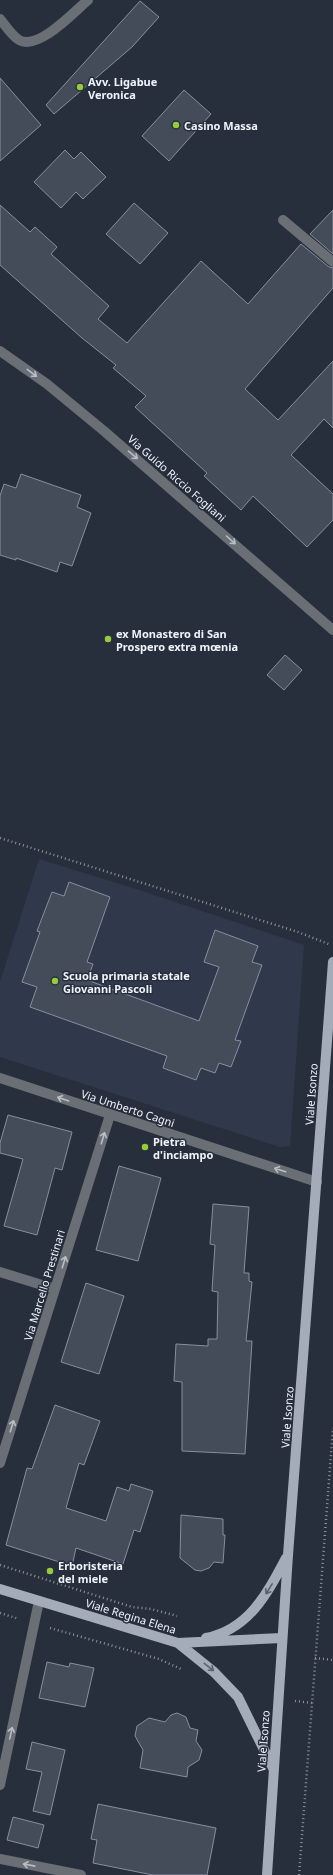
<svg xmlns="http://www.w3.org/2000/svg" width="333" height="1875" font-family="'Noto Sans',sans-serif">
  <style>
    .built { fill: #30394c }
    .building { fill: #444c5a; stroke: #868f9f }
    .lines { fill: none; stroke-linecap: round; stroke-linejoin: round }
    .path { stroke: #8c929d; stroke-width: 2.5; stroke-dasharray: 1 3; stroke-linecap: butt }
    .minor { stroke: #6a6e75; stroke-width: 10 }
    .major { stroke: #a4acba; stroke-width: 10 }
    .oneway { stroke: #b9bec6 }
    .oneway2 { stroke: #5a616e }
    .poi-dot { fill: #94cc3b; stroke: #282f3c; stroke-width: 1.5 }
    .labels { text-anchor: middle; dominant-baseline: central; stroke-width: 3; stroke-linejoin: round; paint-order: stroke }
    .poi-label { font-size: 11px; font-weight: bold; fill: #eef3fc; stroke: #282f3c; text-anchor: start }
    .street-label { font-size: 11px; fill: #eef3fc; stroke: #282f3c }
  </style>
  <rect width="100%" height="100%" fill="#282f3c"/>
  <path class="built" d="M 39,859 L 136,889 L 304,945 L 290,1146 L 280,1147 L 0,1057 L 0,982 Z"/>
  <path class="building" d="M 140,1 L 159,17 L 132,47 L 54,114 L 46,105 Z
    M 0,78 L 41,125 L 0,161 Z
    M 184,90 L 211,114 L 169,161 L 142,136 Z
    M 65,150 L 74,159 L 81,152 L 106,177 L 83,199 L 76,192 L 61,208 L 34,182 Z
    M 134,203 L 168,233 L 140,264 L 106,234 Z
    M 0,205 L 30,232 L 35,227 L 57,247 L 51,254 L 109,306 L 98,319 L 127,343 L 201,261 L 248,304 L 301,244 L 329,267 L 333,268 L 333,288 L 245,389 L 278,420 L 333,361 L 333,428 L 324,419 L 291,455 L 333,494 L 333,520 L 307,547 L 253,496 L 241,510 L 204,476 L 207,473 L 135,407 L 146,396 L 113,368 L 116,365 L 82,338 L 0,265 Z
    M 333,210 L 333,254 L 310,234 Z
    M 21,474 L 81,495 L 77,507 L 91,513 L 72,566 L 60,562 L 57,572 L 16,558 L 16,560 L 0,555 L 0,496 L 4,484 L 16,488 Z
    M 285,655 L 302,670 L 284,690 L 267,675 Z
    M 69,882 L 110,897 L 87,962 L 93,964 L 87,980 L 199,1021 L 219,967 L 204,962 L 215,930 L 258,946 L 252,962 L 262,965 L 235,1040 L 241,1041 L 231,1067 L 219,1063 L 215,1073 L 201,1068 L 196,1080 L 163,1068 L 167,1056 L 30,1007 L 37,987 L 22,982 L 40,932 L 37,931 L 52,892 L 64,896 Z
    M 8,1115 L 72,1132 L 62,1170 L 55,1168 L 37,1235 L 4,1226 L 23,1159 L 0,1153 L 0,1143 Z
    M 119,1166 L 161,1178 L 138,1261 L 96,1250 Z
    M 213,1204 L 249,1207 L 244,1273 L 249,1273 L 249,1281 L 252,1282 L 246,1341 L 252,1341 L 245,1454 L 182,1451 L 182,1382 L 174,1381 L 176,1344 L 208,1346 L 208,1339 L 217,1339 L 218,1292 L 212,1291 L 215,1245 L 210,1244 Z
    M 86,1283 L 124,1296 L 99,1374 L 61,1362 Z
    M 55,1405 L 100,1421 L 84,1465 L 79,1463 L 66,1508 L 106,1521 L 117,1487 L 129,1491 L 131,1484 L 153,1491 L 140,1532 L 134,1530 L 123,1564 L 76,1548 L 72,1566 L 6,1545 L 27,1468 L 32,1469 Z
    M 181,1515 L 223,1519 L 223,1535 L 225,1535 L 223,1563 L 214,1562 L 209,1568 L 201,1571 L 195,1570 L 180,1558 Z
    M 47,1662 L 69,1667 L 70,1663 L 94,1668 L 85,1707 L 39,1698 Z
    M 177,1713 L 186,1717 L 190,1728 L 198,1730 L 196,1741 L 202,1750 L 199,1760 L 188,1767 L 187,1777 L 140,1768 L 143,1750 L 135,1736 L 137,1726 L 149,1718 L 165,1722 L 171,1715 Z
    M 32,1742 L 65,1750 L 50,1815 L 33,1811 L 42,1772 L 26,1769 Z
    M 98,1804 L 216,1828 L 207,1875 L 153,1875 L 93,1863 L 97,1840 L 91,1839 Z
    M 13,1817 L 44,1825 L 38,1848 L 7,1840 Z"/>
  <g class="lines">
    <path class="path" d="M 0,838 L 298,932 L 331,945
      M 0,1565 L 132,1607 L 151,1609 L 177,1616
      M 0,1613 L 19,1619
      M 50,1628 L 159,1659 L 181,1669
      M 315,1658 L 333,1660
      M 295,1701 L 312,1703
      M 299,1875 L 333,1428"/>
    <path class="minor" d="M 0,19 C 5,25 12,36 19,40 C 38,51 74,12 88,0
      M 283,220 L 333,262
      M 0,351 L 47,384 L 104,431 L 333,630
      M 0,1078 L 317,1182
      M 0,1272 L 55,1289
      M 0,1463 L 110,1115
      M 0,1785 L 39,1601
      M 0,1859 L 81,1875"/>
    <path class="major" d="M 0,1589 L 178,1643 L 282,1638
      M 206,1638 C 249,1629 267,1594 286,1558
      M 178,1643 L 214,1672 L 238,1697 L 273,1768
      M 267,1875 L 288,1555 L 333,962"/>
  </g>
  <defs><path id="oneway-shaft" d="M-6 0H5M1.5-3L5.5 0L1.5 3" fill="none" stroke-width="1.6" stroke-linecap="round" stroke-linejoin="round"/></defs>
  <g class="oneway">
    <use href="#oneway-shaft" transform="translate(32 373) rotate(37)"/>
    <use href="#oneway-shaft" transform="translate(133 455) rotate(40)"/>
    <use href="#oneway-shaft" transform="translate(231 540) rotate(42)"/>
    <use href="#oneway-shaft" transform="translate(63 1099) rotate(-161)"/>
    <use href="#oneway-shaft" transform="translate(103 1138) rotate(-73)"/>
    <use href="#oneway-shaft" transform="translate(280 1170) rotate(-162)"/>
    <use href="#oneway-shaft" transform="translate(64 1262) rotate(-73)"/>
    <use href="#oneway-shaft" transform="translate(12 1426) rotate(-73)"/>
    <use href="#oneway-shaft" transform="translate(11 1733) rotate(-78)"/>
    <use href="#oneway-shaft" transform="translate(29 1865) rotate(-169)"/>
  </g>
  <g class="oneway2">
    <use href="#oneway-shaft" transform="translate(269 1589) rotate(122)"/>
    <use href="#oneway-shaft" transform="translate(209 1667) rotate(38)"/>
  </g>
  <g class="poi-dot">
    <circle cx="80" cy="87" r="4"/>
    <circle cx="176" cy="125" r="4"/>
    <circle cx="108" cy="639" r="4"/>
    <circle cx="55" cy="981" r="4"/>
    <circle cx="145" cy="1147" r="4"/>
    <circle cx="50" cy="1571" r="4"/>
  </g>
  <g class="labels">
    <g class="poi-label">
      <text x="88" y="81">Avv. Ligabue<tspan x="88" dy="13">Veronica</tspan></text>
      <text x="184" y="125">Casino Massa</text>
      <text x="116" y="633">ex Monastero di San<tspan x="116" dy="13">Prospero extra mœnia</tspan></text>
      <text x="63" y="975">Scuola primaria statale<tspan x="63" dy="13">Giovanni Pascoli</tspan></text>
      <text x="153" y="1141">Pietra<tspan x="153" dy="13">d'inciampo</tspan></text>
      <text x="58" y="1565">Erboristeria<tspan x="58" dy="13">del miele</tspan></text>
    </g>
    <g class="street-label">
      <text transform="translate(177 478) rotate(41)">Via Guido Riccio Fogliani</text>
      <text transform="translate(311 1094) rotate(-86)">Viale Isonzo</text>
      <text transform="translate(128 1108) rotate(18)">Via Umberto Cagni</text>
      <text transform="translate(44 1285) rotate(-73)">Via Marcello Prestinari</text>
      <text transform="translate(287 1417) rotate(-86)">Viale Isonzo</text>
      <text transform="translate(131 1616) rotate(17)">Viale Regina Elena</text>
      <text transform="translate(263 1741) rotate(-86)">Viale Isonzo</text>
    </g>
  </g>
</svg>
